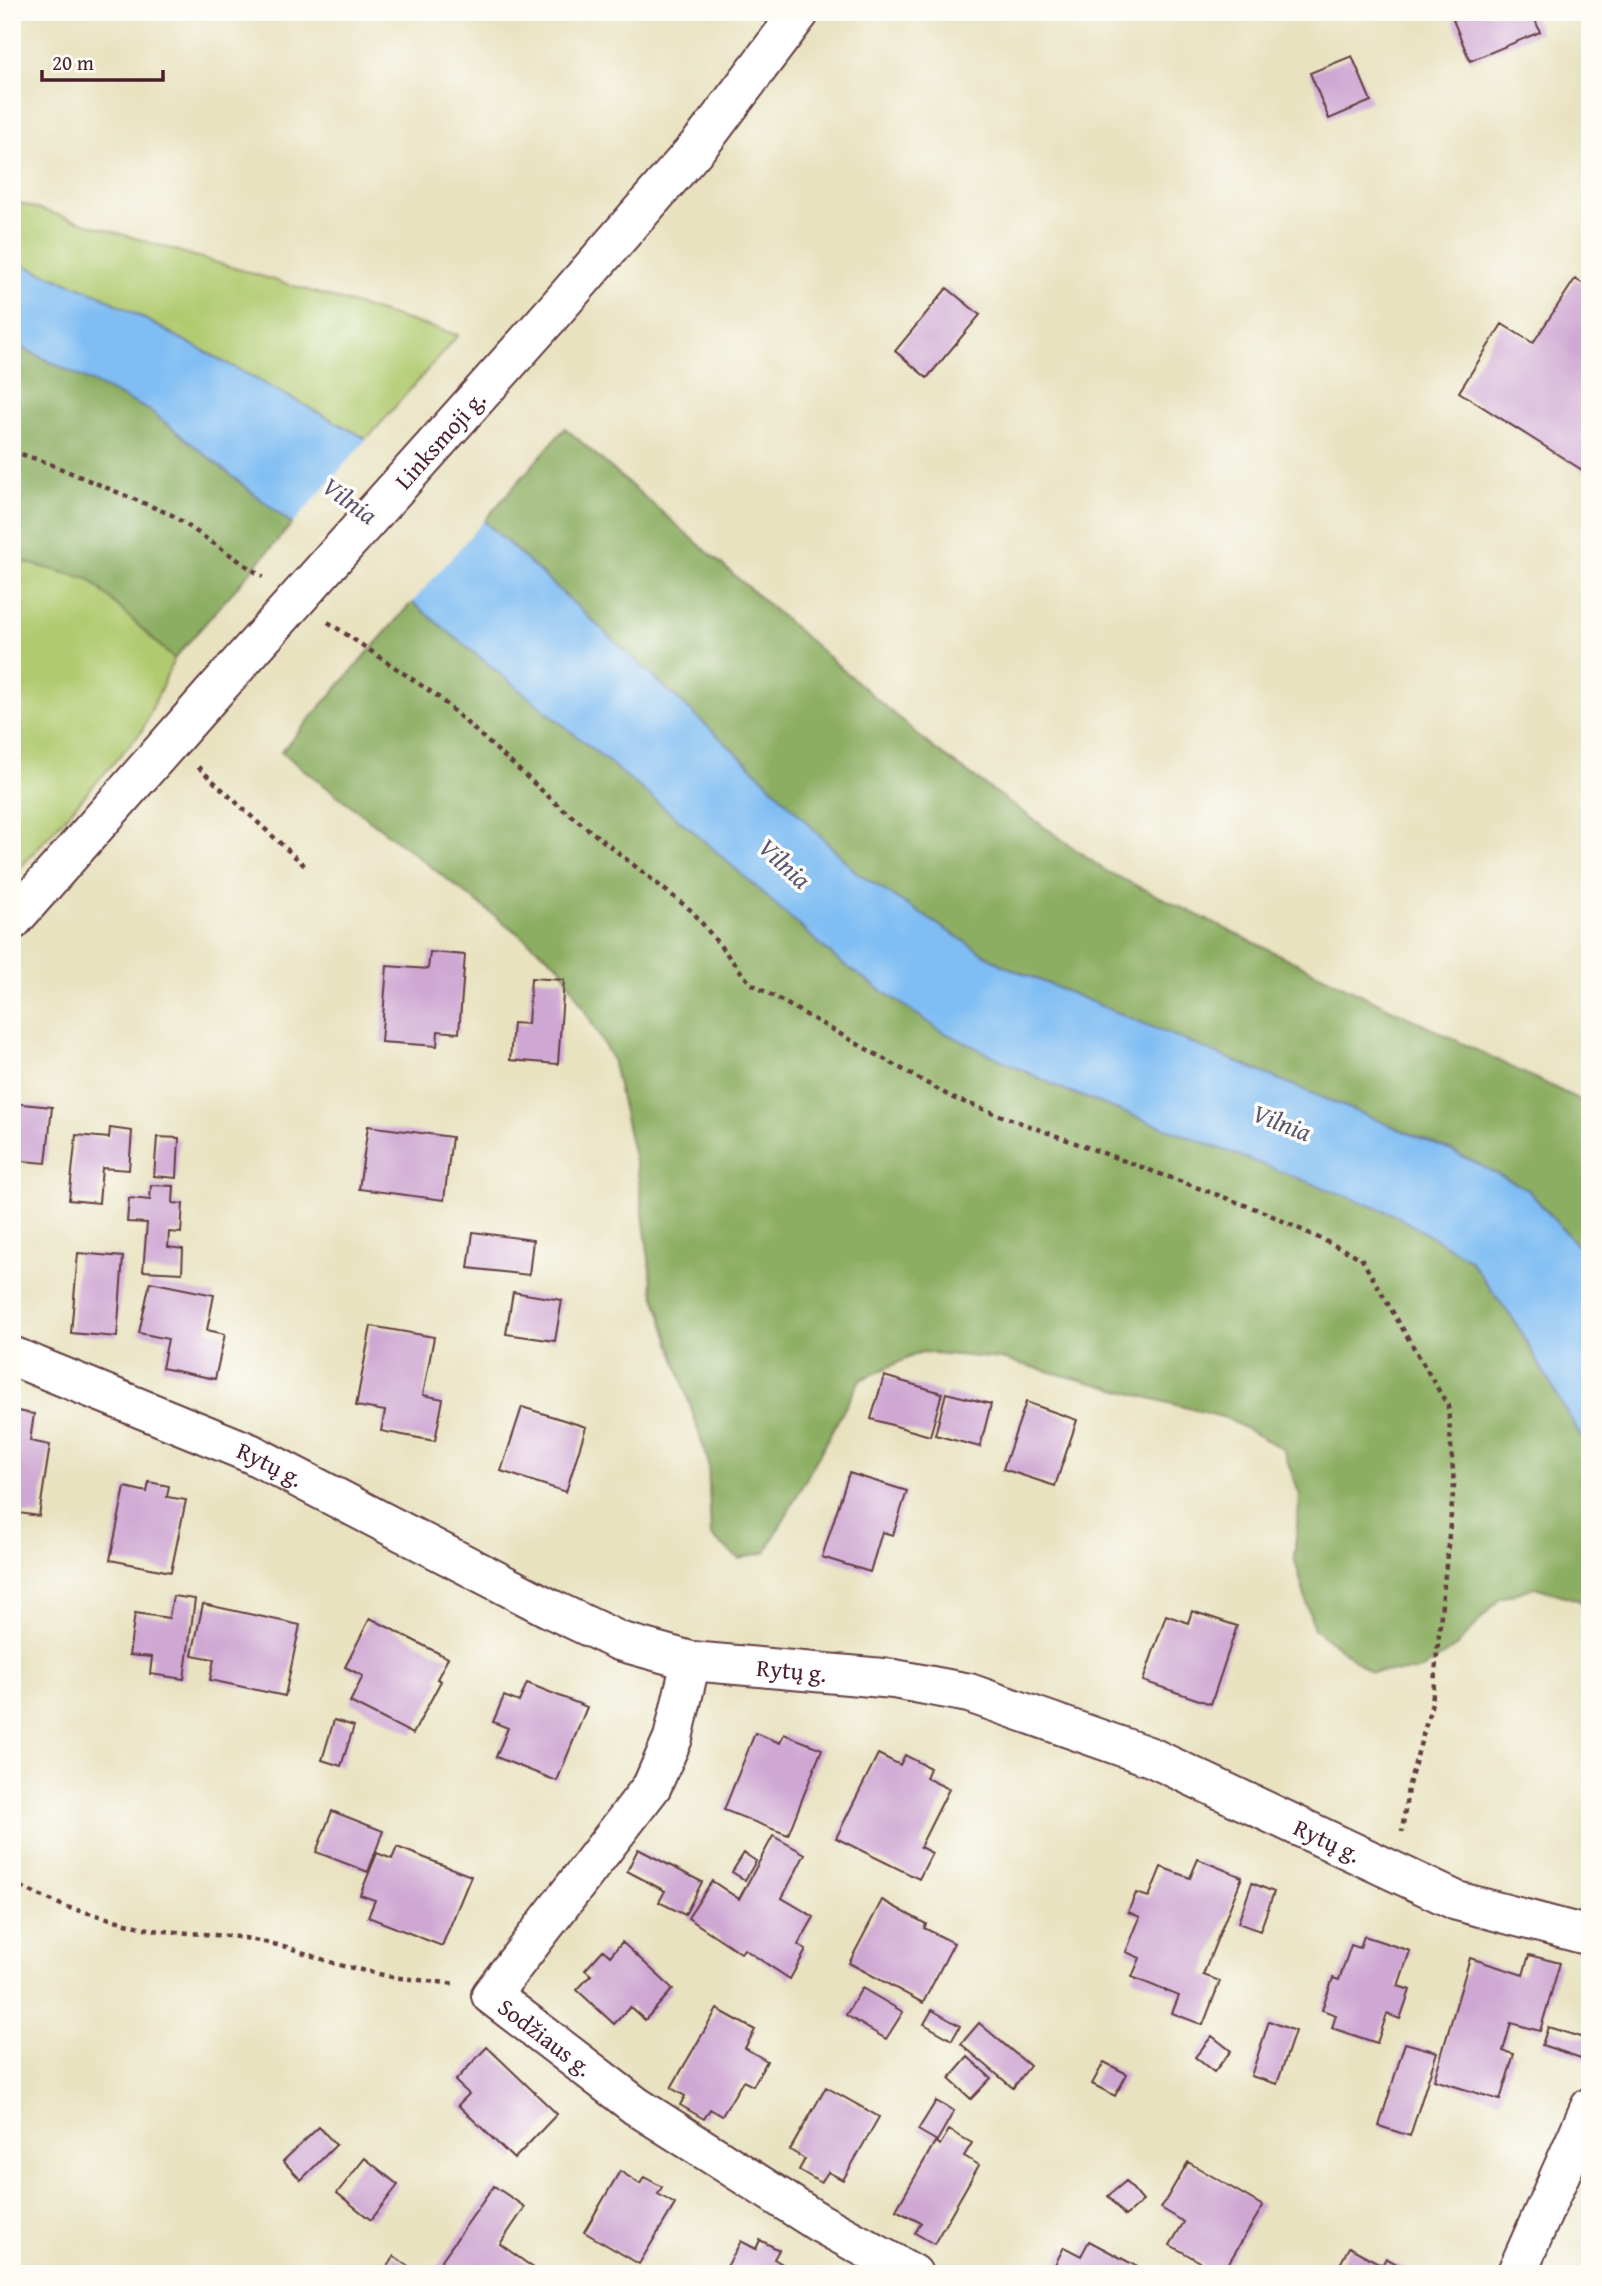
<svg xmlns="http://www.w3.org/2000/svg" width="1602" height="2286" font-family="'Gentium Book Plus',serif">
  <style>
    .green { fill: #b1ca6f; stroke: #7e744d; stroke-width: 2 }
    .forest { fill: #8cae62; stroke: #6b6646; stroke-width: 2 }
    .water { fill: #7fbdf3; stroke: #646e8f; stroke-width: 2 }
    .pier { fill: #e8e2c0 }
    .building { fill: #cfa7d3 }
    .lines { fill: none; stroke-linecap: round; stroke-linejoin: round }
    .minor-casing { stroke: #623c41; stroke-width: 42 }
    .major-casing { stroke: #623c41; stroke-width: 42 }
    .path { stroke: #623c41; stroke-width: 4.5; stroke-dasharray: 5 5; stroke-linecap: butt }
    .minor { stroke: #fff; stroke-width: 38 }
    .major { stroke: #fff; stroke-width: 38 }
    .major-bridge-casing { stroke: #623c41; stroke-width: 42; stroke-linecap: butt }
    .major-bridge { stroke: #fff; stroke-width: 38 }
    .labels { text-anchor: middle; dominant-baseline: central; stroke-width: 7; stroke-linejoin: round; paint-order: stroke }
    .street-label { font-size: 24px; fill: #4a1f2b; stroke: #fdfcf7 }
    .water-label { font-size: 26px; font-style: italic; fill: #5d5671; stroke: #fdfcf7 }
  </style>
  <rect width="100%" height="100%" fill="#fdfcf7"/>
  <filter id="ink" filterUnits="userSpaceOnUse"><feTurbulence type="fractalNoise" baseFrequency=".0143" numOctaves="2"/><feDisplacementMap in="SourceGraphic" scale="14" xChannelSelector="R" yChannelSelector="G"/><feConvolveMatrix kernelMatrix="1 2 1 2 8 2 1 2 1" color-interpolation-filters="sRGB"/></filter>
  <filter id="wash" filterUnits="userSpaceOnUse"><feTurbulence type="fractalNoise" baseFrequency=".00686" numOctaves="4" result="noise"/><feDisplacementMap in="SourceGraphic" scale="28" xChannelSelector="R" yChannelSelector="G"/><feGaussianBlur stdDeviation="1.57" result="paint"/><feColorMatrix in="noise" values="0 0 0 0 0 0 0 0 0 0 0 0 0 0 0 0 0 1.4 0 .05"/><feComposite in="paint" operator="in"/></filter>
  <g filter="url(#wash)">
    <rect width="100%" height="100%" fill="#e8e2c0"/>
    <path class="green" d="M 12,201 L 410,321 L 458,335 L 367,439 L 100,295 L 12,261 Z
      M 12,559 L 89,579 L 174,659 L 142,731 L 12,877 Z"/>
    <path class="forest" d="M 12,343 L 151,411 L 292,524 L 174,659 L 89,579 L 12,559 Z
      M 565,428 L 933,748 L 1106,871 L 1590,1105 L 1590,1267 L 1580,1249 L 1527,1189 L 1454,1152 L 1000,964 L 857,873 L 757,772 L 484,521 Z
      M 412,602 L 693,831 L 840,962 L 941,1031 L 1060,1088 L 1394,1214 L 1469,1259 L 1515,1322 L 1580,1435 L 1590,1446 L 1590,1609 L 1578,1600 L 1535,1587 L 1499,1599 L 1457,1646 L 1419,1671 L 1371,1672 L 1314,1629 L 1294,1557 L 1300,1496 L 1283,1449 L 1226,1418 L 1001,1359 L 921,1352 L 860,1380 L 766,1552 L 739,1559 L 711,1536 L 708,1461 L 653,1290 L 638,1175 L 612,1059 L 559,965 L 281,752 Z"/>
    <path class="water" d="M 12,261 L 100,295 L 367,439 L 484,521 L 757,772 L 857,873 L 1000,964 L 1454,1152 L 1527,1189 L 1580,1249 L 1590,1267 L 1590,1446 L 1580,1435 L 1515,1322 L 1469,1259 L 1393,1214 L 1060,1088 L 941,1031 L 840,962 L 693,831 L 412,602 L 292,524 L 151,411 L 12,343 Z"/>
    <path class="pier" d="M 369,436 L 486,518 L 410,605 L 290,527 Z"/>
    <g id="blocks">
      <path class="building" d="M 1472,12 L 1532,12 L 1540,32 L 1470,61 L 1453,20 Z
        M 1352,56 L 1371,101 L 1329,119 L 1310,73 Z
        M 1575,279 L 1590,288 L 1590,475 L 1459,392 L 1502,324 L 1533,343 Z
        M 947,288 L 980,315 L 927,378 L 895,351 Z
        M 430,952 L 465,955 L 459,1033 L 438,1031 L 437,1046 L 381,1042 L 387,966 L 428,969 Z
        M 531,978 L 564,980 L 558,1064 L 510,1060 L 513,1023 L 528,1024 Z
        M 12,1103 L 52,1107 L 46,1163 L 12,1160 Z
        M 368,1126 L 452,1137 L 444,1200 L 359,1189 Z
        M 110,1128 L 132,1131 L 129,1170 L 102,1168 L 99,1203 L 69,1200 L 76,1135 L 109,1138 Z
        M 157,1137 L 179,1138 L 177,1178 L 154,1176 Z
        M 151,1185 L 174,1186 L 173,1203 L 183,1204 L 181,1233 L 169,1232 L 168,1247 L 183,1249 L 182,1273 L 143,1271 L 147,1223 L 127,1222 L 129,1198 L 150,1200 Z
        M 473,1232 L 533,1240 L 529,1275 L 468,1268 Z
        M 78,1253 L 123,1257 L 117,1337 L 71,1333 Z
        M 150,1282 L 214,1295 L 207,1330 L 225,1334 L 215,1379 L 162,1368 L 168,1339 L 139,1333 Z
        M 513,1292 L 562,1300 L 555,1341 L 506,1334 Z
        M 371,1326 L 434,1337 L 423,1395 L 443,1399 L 435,1441 L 381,1431 L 385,1411 L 356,1406 Z
        M 884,1376 L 942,1393 L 930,1436 L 871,1419 Z
        M 946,1393 L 991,1404 L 980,1447 L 935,1435 Z
        M 1026,1402 L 1077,1420 L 1055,1486 L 1003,1469 Z
        M 522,1407 L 586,1427 L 566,1492 L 501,1471 Z
        M 12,1410 L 34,1414 L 30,1441 L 50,1445 L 39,1516 L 12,1512 Z
        M 849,1473 L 907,1491 L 893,1535 L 882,1532 L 870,1572 L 822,1557 Z
        M 149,1482 L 169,1486 L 167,1497 L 186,1500 L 171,1572 L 110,1560 L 125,1487 L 147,1492 Z
        M 173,1596 L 195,1599 L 184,1679 L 150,1674 L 152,1657 L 129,1655 L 135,1613 L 169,1618 Z
        M 203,1604 L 300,1625 L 285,1696 L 210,1680 L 214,1659 L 192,1655 Z
        M 1192,1611 L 1237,1626 L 1211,1704 L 1143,1681 L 1166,1615 L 1188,1623 Z
        M 370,1618 L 448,1658 L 437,1679 L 441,1681 L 413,1734 L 350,1702 L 363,1676 L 345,1667 Z
        M 527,1683 L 587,1707 L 557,1781 L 496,1757 L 508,1728 L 493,1722 L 504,1696 L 519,1702 Z
        M 334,1720 L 354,1726 L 341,1766 L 322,1760 Z
        M 755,1733 L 780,1743 L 784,1734 L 822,1749 L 788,1835 L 724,1810 Z
        M 878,1754 L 900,1765 L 905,1755 L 930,1768 L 926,1778 L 949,1789 L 920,1847 L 932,1853 L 919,1879 L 836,1838 Z
        M 332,1811 L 383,1831 L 368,1872 L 316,1852 Z
        M 773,1836 L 805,1854 L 782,1898 L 814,1917 L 798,1945 L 806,1950 L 790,1979 L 744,1949 L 741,1953 L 688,1918 L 712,1881 L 739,1899 Z
        M 397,1847 L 471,1876 L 442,1946 L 368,1917 L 375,1900 L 360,1895 L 377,1853 L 392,1859 Z
        M 638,1849 L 702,1882 L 685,1915 L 659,1902 L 665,1891 L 627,1871 Z
        M 744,1853 L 756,1861 L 745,1880 L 732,1872 Z
        M 1198,1859 L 1242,1877 L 1203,1975 L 1220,1981 L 1203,2025 L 1172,2013 L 1179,1996 L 1132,1977 L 1140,1958 L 1126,1952 L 1140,1917 L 1128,1912 L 1136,1893 L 1149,1897 L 1161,1867 L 1190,1878 Z
        M 1252,1883 L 1274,1892 L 1260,1931 L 1238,1923 Z
        M 882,1900 L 926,1924 L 924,1928 L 954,1943 L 923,2003 L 849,1963 Z
        M 1364,1936 L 1410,1951 L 1398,1986 L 1410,1990 L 1400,2019 L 1387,2014 L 1377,2043 L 1332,2028 L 1336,2015 L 1322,2010 L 1333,1978 L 1339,1980 L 1351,1945 L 1360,1948 Z
        M 622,1942 L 673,1989 L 645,2020 L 630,2007 L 614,2024 L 577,1990 L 591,1975 L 585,1970 L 603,1950 L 610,1956 Z
        M 1529,1955 L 1560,1963 L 1540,2031 L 1511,2023 L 1503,2051 L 1514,2054 L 1500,2100 L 1434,2080 L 1470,1958 L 1523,1975 Z
        M 862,1988 L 903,2012 L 886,2039 L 846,2015 Z
        M 717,2009 L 755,2030 L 745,2048 L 767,2061 L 753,2086 L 743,2081 L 722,2116 L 710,2109 L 704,2119 L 680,2105 L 685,2096 L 671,2088 Z
        M 932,2010 L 960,2026 L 952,2040 L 924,2024 Z
        M 1269,2021 L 1295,2031 L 1277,2084 L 1251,2076 Z
        M 979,2023 L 1030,2066 L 1013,2088 L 961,2044 Z
        M 1548,2027 L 1590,2040 L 1590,2061 L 1542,2045 Z
        M 1212,2036 L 1231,2051 L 1214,2072 L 1195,2057 Z
        M 1405,2043 L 1437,2052 L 1410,2136 L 1379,2126 Z
        M 487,2047 L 557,2114 L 514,2159 L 458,2105 L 469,2094 L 455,2081 Z
        M 968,2057 L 991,2078 L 971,2099 L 949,2079 Z
        M 1104,2062 L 1127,2074 L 1115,2096 L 1092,2084 Z
        M 826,2087 L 879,2117 L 843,2180 L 828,2172 L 821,2183 L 799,2170 L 805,2159 L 790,2150 Z
        M 936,2101 L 954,2111 L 937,2141 L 918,2130 Z
        M 319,2127 L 336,2145 L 301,2180 L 283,2161 Z
        M 949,2130 L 972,2143 L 964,2156 L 979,2165 L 934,2244 L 915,2233 L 921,2223 L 896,2210 L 935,2142 L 940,2145 Z
        M 365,2158 L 398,2185 L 371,2220 L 337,2193 Z
        M 1188,2162 L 1263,2206 L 1222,2274 L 1198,2274 L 1204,2264 L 1170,2245 L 1184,2222 L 1161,2208 Z
        M 620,2171 L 640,2184 L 644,2177 L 662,2187 L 658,2194 L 675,2204 L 639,2264 L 584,2232 Z
        M 1126,2181 L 1143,2201 L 1125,2216 L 1108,2196 Z
        M 494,2186 L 525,2207 L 500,2244 L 542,2274 L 432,2274 Z
        M 760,2240 L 779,2250 L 774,2259 L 789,2268 L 786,2274 L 723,2274 L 741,2241 L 756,2249 Z
        M 1089,2241 L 1138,2267 L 1135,2274 L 1050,2274 L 1064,2247 L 1081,2256 Z
        M 1349,2247 L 1382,2265 L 1386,2258 L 1415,2274 L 1335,2274 Z
        M 394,2256 L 420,2274 L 382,2274 Z"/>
    </g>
  </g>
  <g filter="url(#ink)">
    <use href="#blocks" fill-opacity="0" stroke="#623c41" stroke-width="2"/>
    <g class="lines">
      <defs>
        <g id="minor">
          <path id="s1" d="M 12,1356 L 250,1453 L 551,1609 L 619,1641 L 691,1661 L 894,1679 L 969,1693 L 1151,1757 L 1457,1901 L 1590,1936"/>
          <path id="s2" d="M 691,1661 L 673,1738 L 652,1786 L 491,1995 L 636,2106 L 818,2222 L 913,2274"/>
          <path d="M 1516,2274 L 1590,2107"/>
        </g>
        <path id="major" d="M 550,316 L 705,138 L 800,12
          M 12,921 L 213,693"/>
      </defs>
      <use href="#minor" class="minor-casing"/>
      <use href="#major" class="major-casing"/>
      <path class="path" d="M 12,451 L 45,462 L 172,515 L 263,577
        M 328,622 L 437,696 L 559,806 L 693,912 L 750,983 L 953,1098 L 1264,1212 L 1361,1258 L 1448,1406 L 1454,1485 L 1432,1703 L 1408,1788 L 1402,1832
        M 198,767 L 305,866
        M 12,1883 L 66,1907 L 152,1930 L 240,1937 L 287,1947 L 339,1965 L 392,1977 L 456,1984"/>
      <use href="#minor" class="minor"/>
      <use href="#major" class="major"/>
      <defs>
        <g id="major-bridge">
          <path id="s3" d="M 213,693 L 550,316"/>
        </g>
      </defs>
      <use href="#major-bridge" class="major-bridge-casing"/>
      <use href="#major-bridge" class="major-bridge"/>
    </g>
  </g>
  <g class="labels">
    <g class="street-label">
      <text stroke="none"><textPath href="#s3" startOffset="340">Linksmoji g.</textPath></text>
      <text stroke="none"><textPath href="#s1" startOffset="280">Rytų g.</textPath></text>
      <text stroke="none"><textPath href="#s1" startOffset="847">Rytų g.</textPath></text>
      <text stroke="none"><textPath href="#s1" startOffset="1414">Rytų g.</textPath></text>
      <text stroke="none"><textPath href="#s2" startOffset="464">Sodžiaus g.</textPath></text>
    </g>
    <g class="water-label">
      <text transform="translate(350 500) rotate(36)">Vilnia</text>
      <text transform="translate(785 863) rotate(43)">Vilnia</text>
      <text transform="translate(1282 1122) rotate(21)">Vilnia</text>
    </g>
  </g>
  <rect width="1602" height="2286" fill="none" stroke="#fdfcf7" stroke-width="42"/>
  <path d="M42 70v10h121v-10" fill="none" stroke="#4a1f2b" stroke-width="3.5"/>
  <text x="52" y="70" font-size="21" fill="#4a1f2b" stroke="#fdfcf7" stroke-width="5" paint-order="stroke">20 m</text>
</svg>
